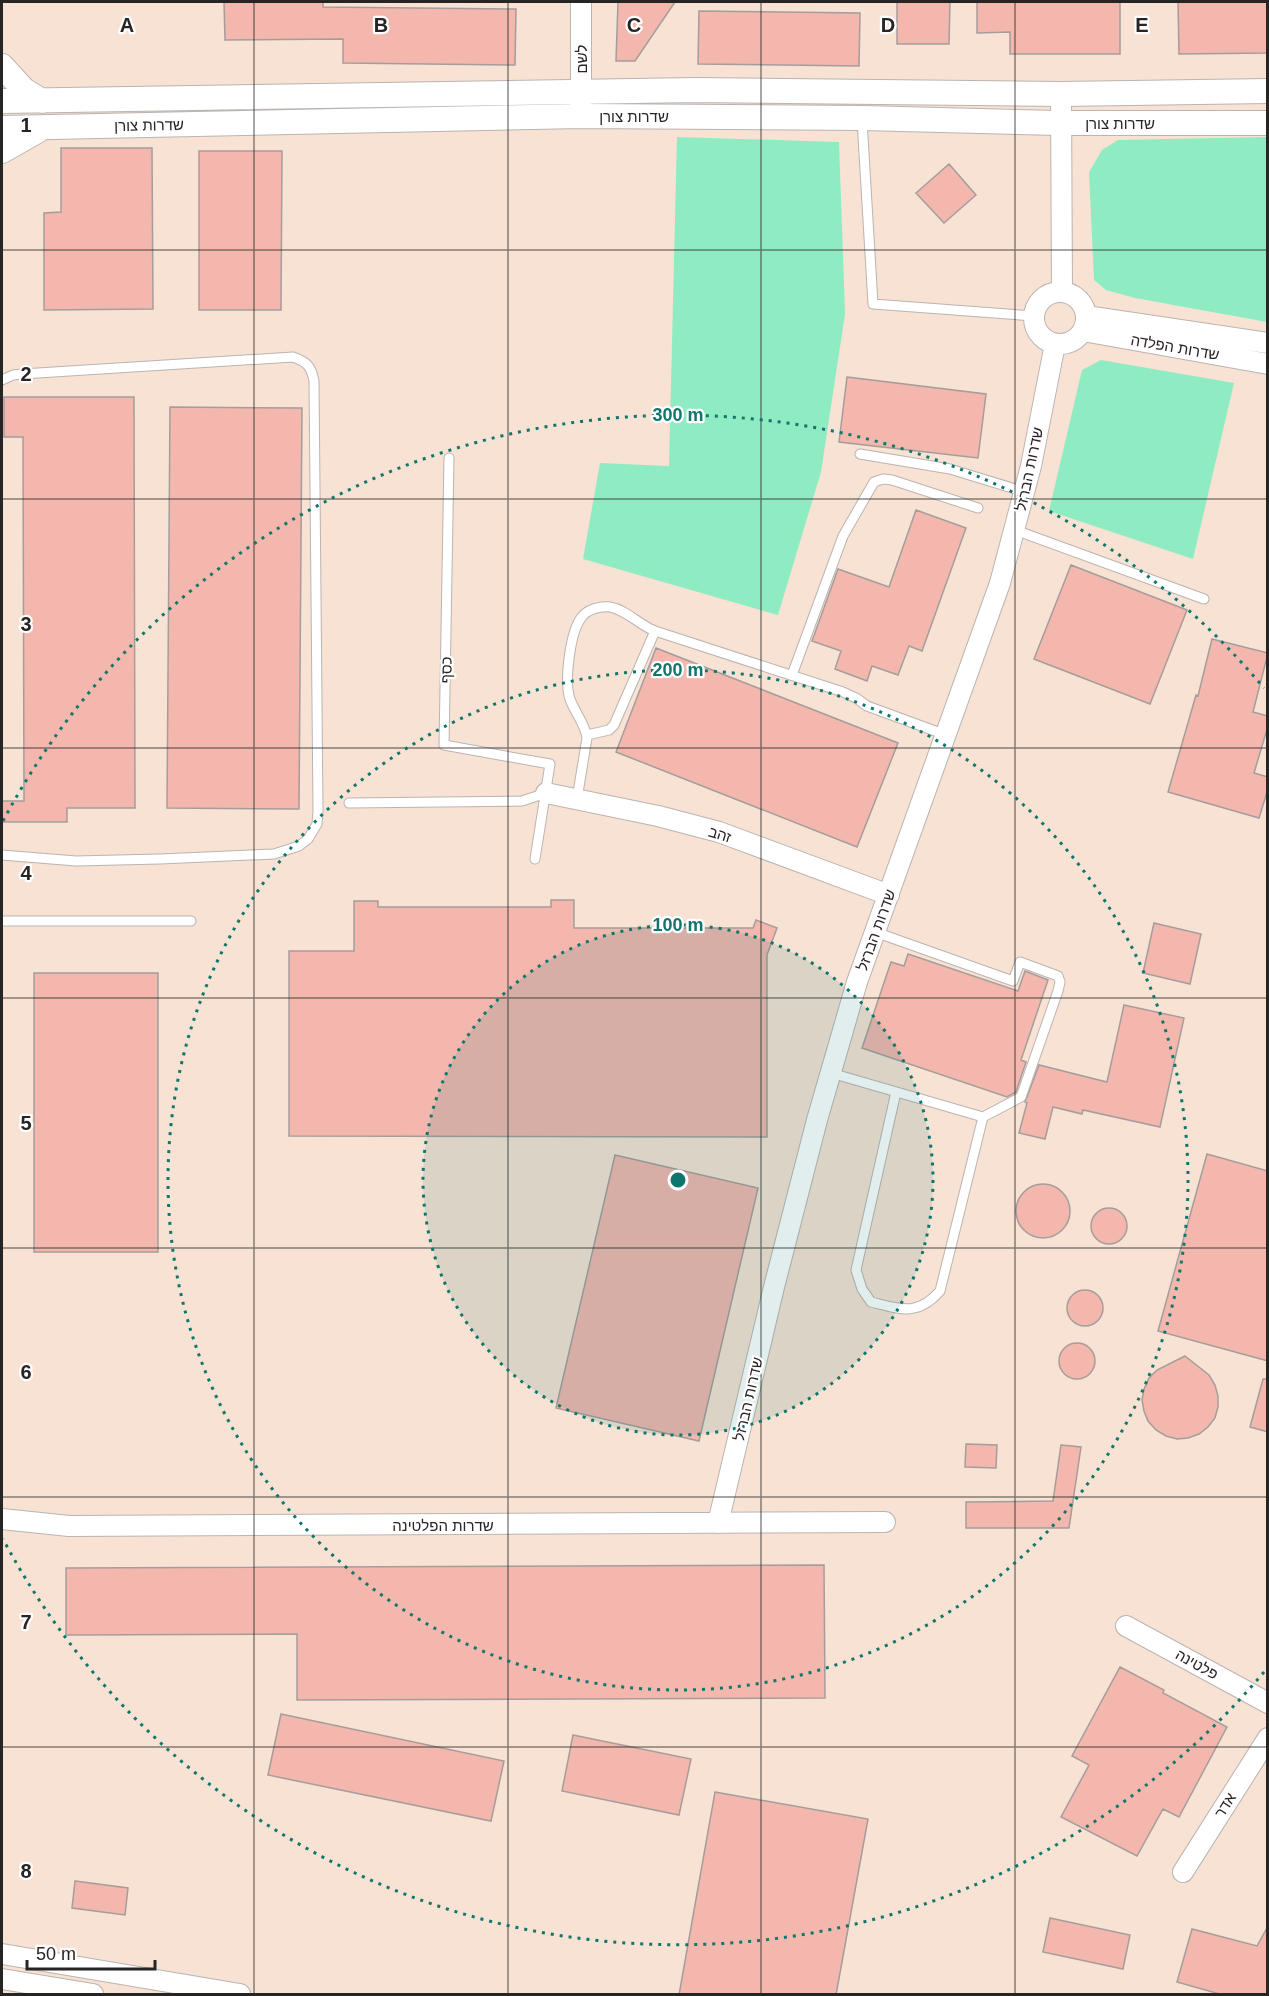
<svg xmlns="http://www.w3.org/2000/svg" width="1269" height="1996" font-family="Arial,Heebo,sans-serif">
  <style>
    .industrial { fill: #f7e2d3 }
    .green { fill: #8fecc2 }
    .building { fill: #f3b7ad; stroke: #a59d9c; stroke-width: 1.5 }
    .lines { fill: none; stroke-linecap: round; stroke-linejoin: round }
    .service-casing { stroke: #bbb4b1; stroke-width: 11 }
    .minor-casing { stroke: #bbb4b1; stroke-width: 22 }
    .tertiary-casing { stroke: #bbb4b1; stroke-width: 26 }
    .service { stroke: #fff; stroke-width: 9 }
    .minor { stroke: #fff; stroke-width: 20 }
    .tertiary { stroke: #fff; stroke-width: 24 }
    .grid { fill: none; stroke: #272524; stroke-width: 1.5; stroke-opacity: 0.55 }
    .ring { fill: none; stroke: #0f766e; stroke-width: 3; stroke-dasharray: 3 6 }
    .labels { text-anchor: middle; dominant-baseline: central; stroke-width: 4.5; stroke-linejoin: round; paint-order: stroke }
    .street-label { font-size: 15px; fill: #272524; stroke: #fffdfd }
    .grid-label { font-size: 20px; text-anchor: middle; font-weight: bold; fill: #272524; stroke: #fffdfd; stroke-width: 4.5; stroke-linejoin: round; paint-order: stroke }
    .centre { fill: #0f766e; stroke: #fffdfd; stroke-width: 3 }
    .ring-label { font-size: 18px; text-anchor: middle; font-weight: bold; fill: #0f766e; stroke: #fffdfd; stroke-width: 4.5; stroke-linejoin: round; paint-order: stroke }
  </style>
  <rect width="100%" height="100%" fill="#f6efec"/>
  <path class="industrial" d="M 2,2 L 1267,2 L 1267,1994 L 2,1994 Z"/>
  <path class="green" d="M 677,137 L 839,142 L 845,314 L 821,472 L 778,615 L 583,559 L 600,463 L 669,466 Z
    M 1267,137 L 1267,322 L 1135,298 L 1106,290 L 1094,280 L 1089,172 L 1102,150 L 1118,140 Z
    M 1101,360 L 1234,383 L 1193,559 L 1049,511 L 1082,370 Z"/>
  <path class="building" d="M 224,2 L 323,2 L 323,7 L 516,9 L 515,65 L 343,63 L 343,39 L 225,40 Z
    M 618,2 L 675,2 L 635,61 L 616,61 Z
    M 897,2 L 950,2 L 949,44 L 897,44 Z
    M 977,2 L 1120,2 L 1120,54 L 1010,54 L 1010,32 L 977,33 Z
    M 1178,2 L 1268,2 L 1268,53 L 1179,54 Z
    M 699,11 L 860,13 L 859,66 L 698,64 Z
    M 61,148 L 152,148 L 153,309 L 44,310 L 44,213 L 61,212 Z
    M 199,151 L 282,151 L 281,310 L 199,310 Z
    M 949,164 L 976,195 L 944,223 L 916,193 Z
    M 847,377 L 986,394 L 978,458 L 839,442 Z
    M 4,397 L 134,397 L 135,808 L 67,808 L 67,822 L 2,822 L 2,801 L 24,801 L 23,437 L 4,437 Z
    M 170,407 L 302,408 L 299,809 L 167,808 Z
    M 916,510 L 966,528 L 922,651 L 909,646 L 898,675 L 872,666 L 867,681 L 835,669 L 841,651 L 812,641 L 838,569 L 889,587 Z
    M 1071,565 L 1187,610 L 1150,704 L 1034,659 Z
    M 1212,639 L 1268,653 L 1253,712 L 1268,716 L 1268,726 L 1254,773 L 1268,777 L 1268,789 L 1259,818 L 1168,792 L 1196,695 L 1198,696 Z
    M 656,648 L 898,743 L 857,847 L 616,752 Z
    M 551,900 L 574,900 L 574,928 L 753,928 L 756,920 L 777,928 L 767,955 L 767,1137 L 289,1136 L 289,951 L 354,951 L 354,901 L 378,901 L 378,907 L 551,907 Z
    M 1154,923 L 1201,934 L 1190,984 L 1143,973 Z
    M 908,954 L 1018,991 L 1025,971 L 1048,980 L 1021,1060 L 1026,1062 L 1016,1092 L 1007,1097 L 862,1048 L 891,962 L 904,966 Z
    M 34,973 L 158,973 L 158,1252 L 34,1252 Z
    M 1124,1005 L 1184,1018 L 1160,1127 L 1083,1110 L 1082,1114 L 1053,1107 L 1045,1139 L 1019,1133 L 1027,1103 L 1025,1102 L 1039,1065 L 1107,1082 Z
    M 1207,1154 L 1268,1171 L 1268,1361 L 1158,1331 Z
    M 615,1155 L 758,1188 L 699,1441 L 556,1408 Z
    M1016 1211a27 27 0 1 1 54 0a27 27 0 1 1-54 0Z
    M1091 1226a18 18 0 1 1 36 0a18 18 0 1 1-36 0Z
    M1067 1308a18 18 0 1 1 36 0a18 18 0 1 1-36 0Z
    M1059 1361a18 18 0 1 1 36 0a18 18 0 1 1-36 0Z
    M 1185,1356 L 1209,1375 L 1215,1385 L 1218,1396 L 1218,1407 L 1215,1418 L 1208,1427 L 1199,1434 L 1188,1438 L 1177,1439 L 1166,1436 L 1156,1430 L 1148,1421 L 1144,1411 L 1142,1400 L 1144,1389 L 1149,1378 L 1157,1370 Z
    M 1263,1379 L 1268,1379 L 1268,1432 L 1250,1427 Z
    M 966,1444 L 997,1445 L 996,1468 L 965,1467 Z
    M 1061,1445 L 1081,1447 L 1069,1528 L 966,1528 L 966,1502 L 1053,1501 Z
    M 824,1565 L 825,1698 L 297,1700 L 297,1634 L 66,1635 L 66,1568 Z
    M 1120,1667 L 1164,1690 L 1163,1693 L 1227,1727 L 1179,1817 L 1163,1809 L 1137,1856 L 1061,1817 L 1089,1765 L 1072,1756 Z
    M 281,1714 L 504,1761 L 491,1821 L 268,1775 Z
    M 573,1735 L 691,1759 L 679,1815 L 562,1791 Z
    M 715,1792 L 868,1819 L 836,1995 L 679,1995 Z
    M 75,1881 L 128,1888 L 125,1915 L 72,1908 Z
    M 1050,1918 L 1130,1935 L 1123,1969 L 1043,1952 Z
    M 1268,1926 L 1268,1995 L 1223,1995 L 1177,1982 L 1192,1929 L 1257,1946 Z"/>
  <g class="lines">
    <defs>
      <path id="service" d="M 862,120 L 873,304 L 1034,316
        M 2,380 L 13,375 L 22,374 L 293,357 C 307,362 311,366 314,381 L 318,811 L 317,824 L 308,839 L 299,846 L 274,854 L 160,859 L 76,861 L 2,855
        M 860,454 L 950,469 L 1025,492
        M 449,458 L 444,745 L 550,764 L 535,859
        M 1015,530 L 1204,599
        M 792,675 L 843,536 L 874,482 L 883,479 L 892,480 L 978,508
        M 587,735 L 609,730 L 614,725 L 655,631
        M 577,799 L 587,738 C 585,722 573,711 569,696 C 565,678 570,633 581,618 C 587,609 600,606 610,607 C 627,610 639,625 655,631 L 843,692 L 856,698 L 867,706 L 946,735
        M 349,803 L 522,801 L 546,793
        M 2,921 L 191,921
        M 875,932 L 1013,981 L 1020,962 L 1058,976 L 1060,982 L 1058,991 L 1021,1097 L 983,1117
        M 831,1073 L 983,1117 L 940,1291 C 917,1317 901,1309 871,1302 L 862,1289 L 856,1270 L 896,1092"/>
      <path id="minor" d="M 1061,94 L 1062,292
        M 581,107 L 581,2
        M1034 318a26 26 0 1 1 52 0a26 26 0 1 1-52 0Z
        M 1086,316 L 1268,343
        M 1083,331 L 1268,364
        M 546,793 L 658,816 L 719,832 L 889,895
        M 2,1519 L 69,1526 L 885,1522
        M 718,1523 L 774,1287 L 817,1120 L 857,982 L 1000,583 L 1031,466 L 1055,344
        M 1126,1626 L 1268,1703
        M 1183,1872 L 1268,1738
        M 2,1954 L 240,1994
        M 2,1979 L 93,1994"/>
      <path id="tertiary" d="M 2,66 L 24,90 L 42,101
        M 2,101 L 696,90 L 1061,94 L 1268,91
        M 2,128 L 581,116 L 862,118 L 1060,123 L 1268,123
        M 2,151 L 39,130"/>
    </defs>
    <use href="#service" class="service-casing"/>
    <use href="#minor" class="minor-casing"/>
    <use href="#tertiary" class="tertiary-casing"/>
    <use href="#service" class="service"/>
    <use href="#minor" class="minor"/>
    <use href="#tertiary" class="tertiary"/>
  </g>
  <path class="grid" d="M 254,2 L 254,1994M 508,2 L 508,1994M 761,2 L 761,1994M 1015,2 L 1015,1994M 2,250 L 1268,250M 2,499 L 1268,499M 2,748 L 1268,748M 2,998 L 1268,998M 2,1248 L 1268,1248M 2,1497 L 1268,1497M 2,1747 L 1268,1747"/>
  <circle cx="678" cy="1180" r="255" fill="#0f766e" fill-opacity=".12"/>
  <g class="ring">
    <circle cx="678" cy="1180" r="255"/>
    <circle cx="678" cy="1180" r="510"/>
    <path d="M1264 1672A765 765 0 0 1 3 1539M3 821A765 765 0 0 1 1264 688"/>
  </g>
  <g class="labels">
    <g class="street-label">
      <text transform="translate(581 59) rotate(-90)">לשם</text>
      <text x="634" y="116">שדרות צורן</text>
      <text x="1120" y="123">שדרות צורן</text>
      <text transform="translate(149 125) rotate(-1)">שדרות צורן</text>
      <text transform="translate(1175 347) rotate(10)">שדרות הפלדה</text>
      <text transform="translate(1029 469) rotate(-78)">שדרות הברזל</text>
      <text transform="translate(446 670) rotate(-89)">כסף</text>
      <text transform="translate(720 834) rotate(17)">זהב</text>
      <text transform="translate(876 930) rotate(-70)">שדרות הברזל</text>
      <text transform="translate(748 1399) rotate(-77)">שדרות הברזל</text>
      <text x="443" y="1525">שדרות הפלטינה</text>
      <text transform="translate(1197 1664) rotate(29)">פלטינה</text>
      <text transform="translate(1225 1805) rotate(-58)">אדר</text>
    </g>
  </g>
  <g class="grid-label">
    <text x="127" y="32">A</text>
    <text x="381" y="32">B</text>
    <text x="634" y="32">C</text>
    <text x="888" y="32">D</text>
    <text x="1142" y="32">E</text>
    <text x="26" y="132">1</text>
    <text x="26" y="381">2</text>
    <text x="26" y="631">3</text>
    <text x="26" y="880">4</text>
    <text x="26" y="1130">5</text>
    <text x="26" y="1379">6</text>
    <text x="26" y="1629">7</text>
    <text x="26" y="1878">8</text>
  </g>
  <circle cx="678" cy="1180" r="9" class="centre"/>
  <g class="ring-label">
    <text x="678" y="421">300 m</text>
    <text x="678" y="676">200 m</text>
    <text x="678" y="931">100 m</text>
  </g>
  <rect width="1269" height="1996" fill="none" stroke="#272524" stroke-width="6"/>
  <path d="M27 1960v9h128v-9" fill="none" stroke="#272524" stroke-width="3"/>
  <text x="36" y="1960" font-size="18" fill="#272524" stroke="#fffdfd" stroke-width="4.5" paint-order="stroke">50 m</text>
</svg>
